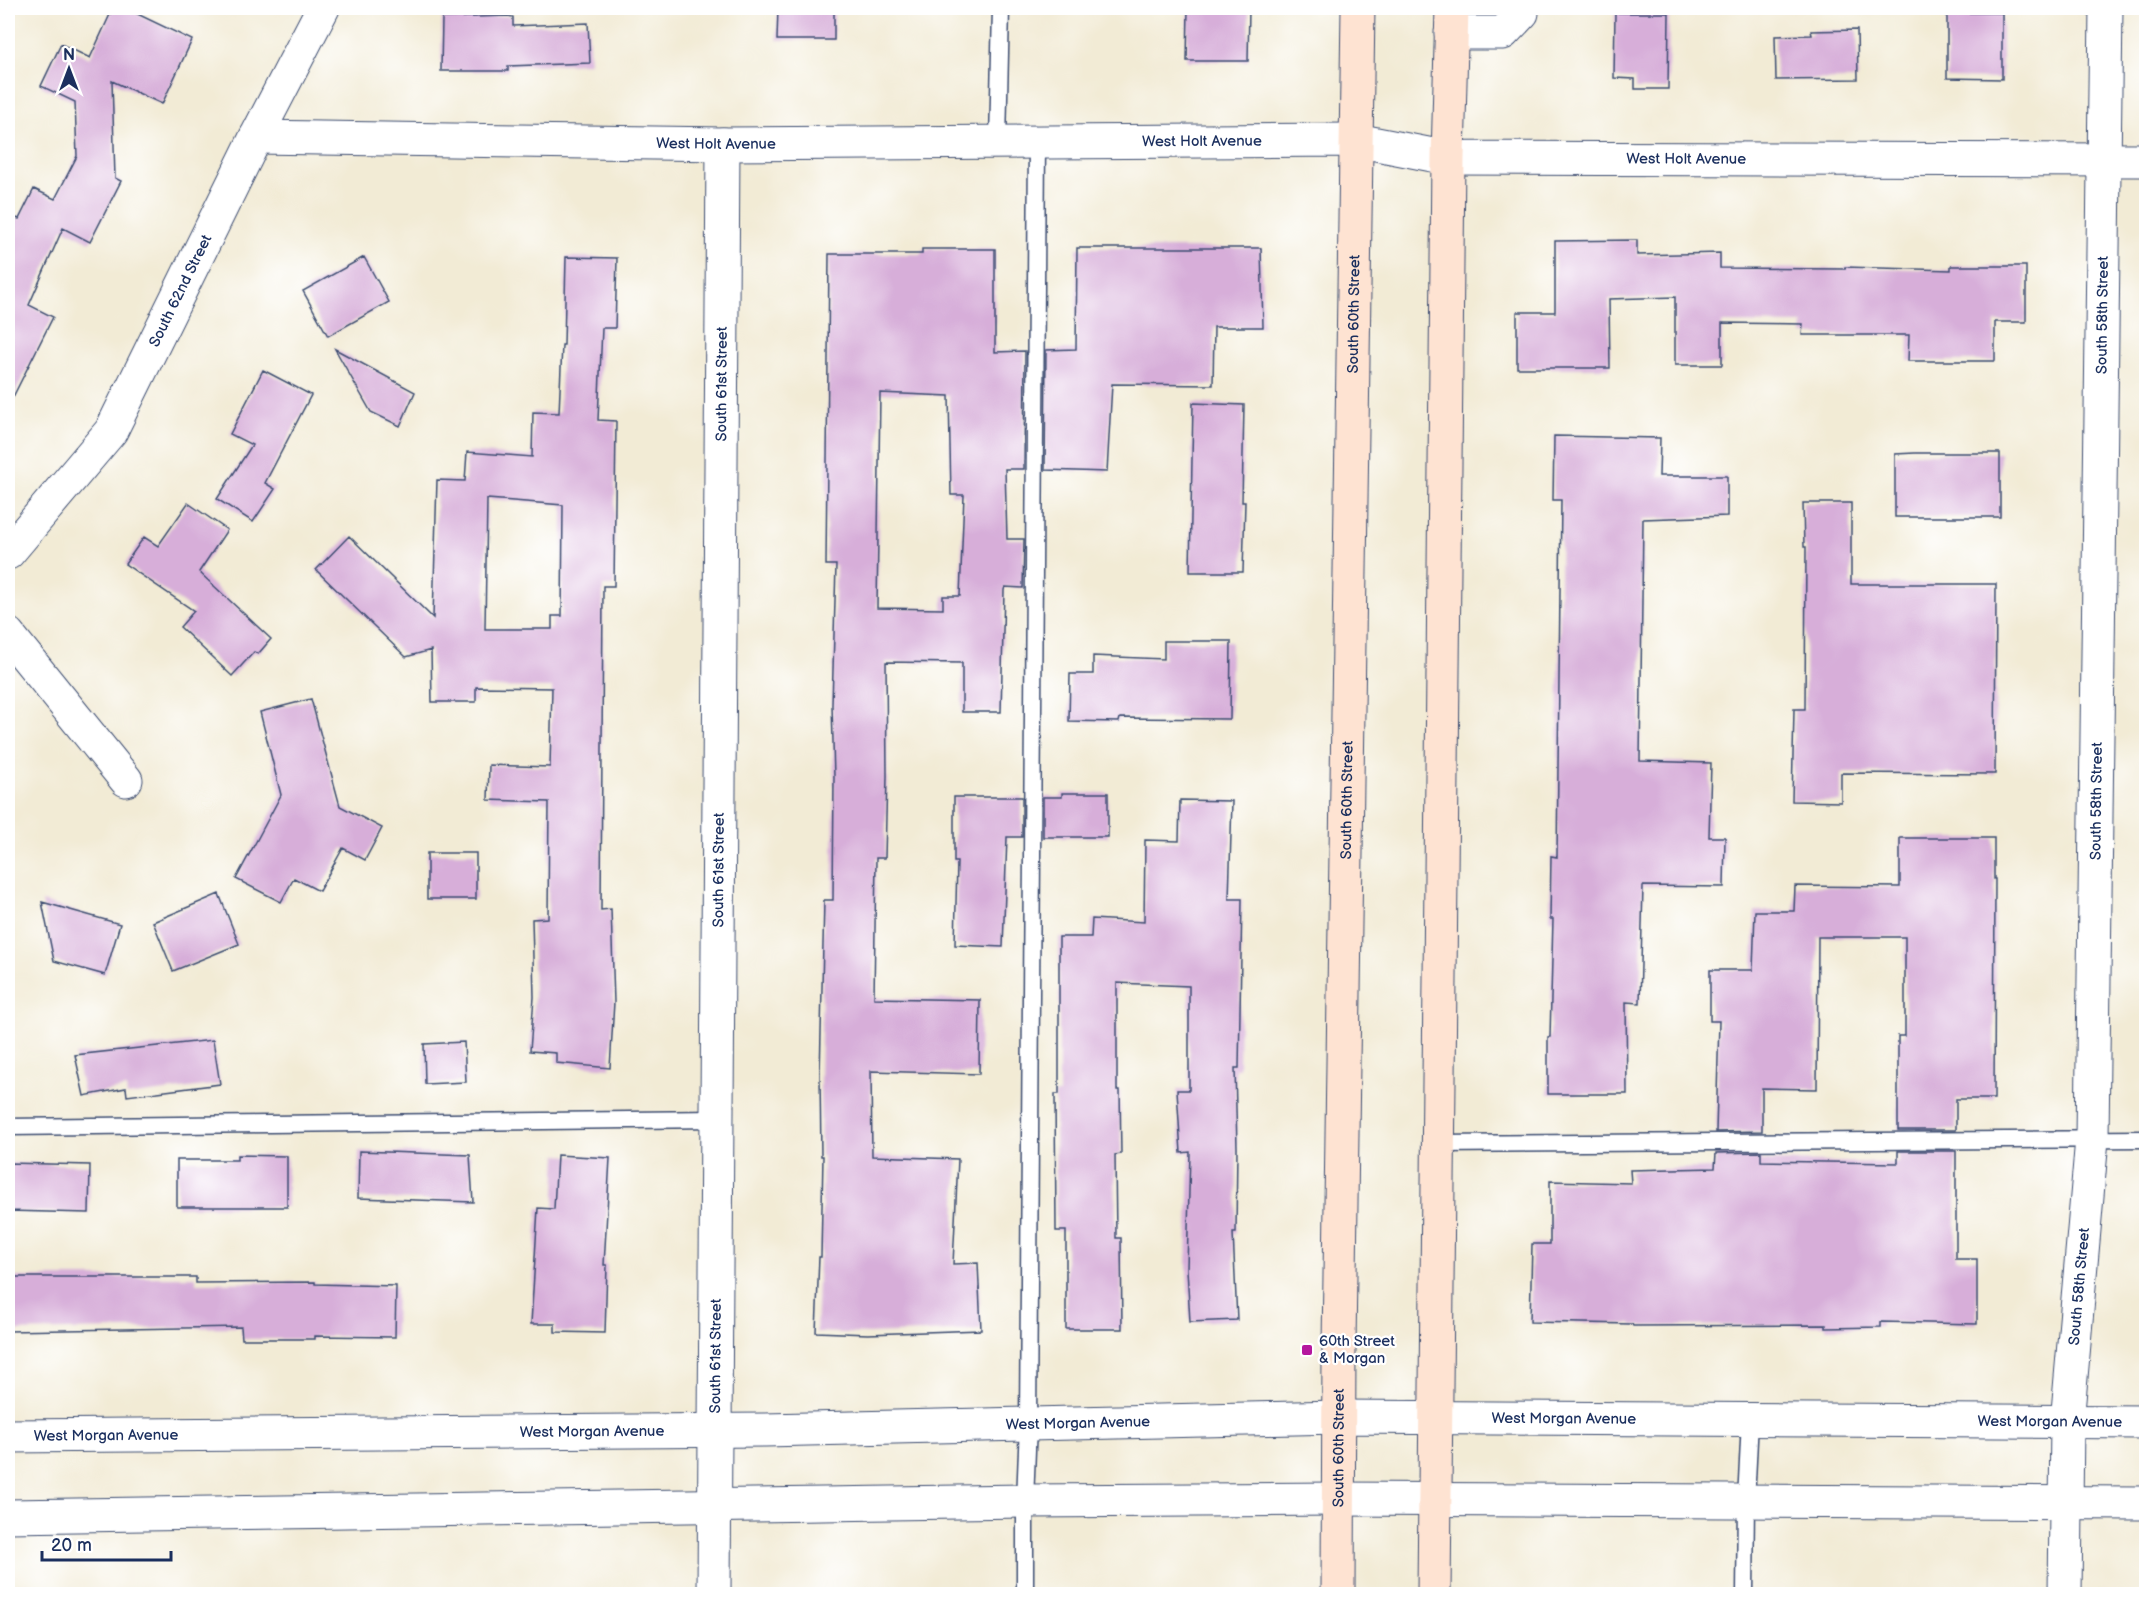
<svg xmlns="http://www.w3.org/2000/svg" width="2154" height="1602" font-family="'Balsamiq Sans',sans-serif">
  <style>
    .building { fill: #d7aed9; fill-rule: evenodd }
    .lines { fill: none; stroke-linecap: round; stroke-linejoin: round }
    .service-casing { stroke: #3b4b70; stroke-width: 19 }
    .minor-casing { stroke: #3b4b70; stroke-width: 35 }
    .tertiary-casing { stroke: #3b4b70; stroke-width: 35 }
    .secondary-casing { stroke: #3b4b70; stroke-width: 35 }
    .service { stroke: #fff; stroke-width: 16 }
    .minor { stroke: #fff; stroke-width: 33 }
    .tertiary { stroke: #fff; stroke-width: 33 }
    .secondary { stroke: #fee3d2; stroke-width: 33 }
    .poi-dot { fill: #b5179e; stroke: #fff; stroke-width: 2 }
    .labels { text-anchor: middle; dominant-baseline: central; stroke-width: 4.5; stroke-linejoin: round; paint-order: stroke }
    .street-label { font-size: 15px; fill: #1b2f5e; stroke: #fff }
    .poi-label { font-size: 15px; fill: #1b2f5e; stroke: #fff; text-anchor: start }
  </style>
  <rect width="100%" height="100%" fill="#fff"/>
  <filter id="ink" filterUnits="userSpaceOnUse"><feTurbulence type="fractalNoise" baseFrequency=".0167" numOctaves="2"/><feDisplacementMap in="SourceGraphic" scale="12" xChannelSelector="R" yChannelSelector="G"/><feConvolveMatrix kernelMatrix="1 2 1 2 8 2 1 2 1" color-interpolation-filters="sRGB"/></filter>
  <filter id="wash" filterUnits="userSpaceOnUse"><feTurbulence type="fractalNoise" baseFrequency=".008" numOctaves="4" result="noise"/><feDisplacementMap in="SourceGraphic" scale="24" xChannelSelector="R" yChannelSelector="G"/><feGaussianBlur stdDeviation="1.35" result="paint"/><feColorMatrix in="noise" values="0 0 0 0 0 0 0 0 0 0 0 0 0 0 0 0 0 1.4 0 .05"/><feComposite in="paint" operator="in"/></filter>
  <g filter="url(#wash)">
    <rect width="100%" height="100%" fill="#f2ebd5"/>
    <g id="blocks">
      <path class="building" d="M 113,8 L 125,8 L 192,40 L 162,104 L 112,81 L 115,178 L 121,181 L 90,242 L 63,228 L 29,305 L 53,317 L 8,407 L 8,215 L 19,219 L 34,189 L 55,199 L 77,156 L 75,102 L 41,86 L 61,44 L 90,58 Z
        M 778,8 L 834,8 L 834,40 L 777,40 Z
        M 1188,8 L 1249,8 L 1248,61 L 1187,61 Z
        M 1615,13 L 1669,13 L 1668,89 L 1635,89 L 1635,79 L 1614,78 Z
        M 1947,13 L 2002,13 L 2002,79 L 1947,78 Z
        M 508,16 L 513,17 L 513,26 L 588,23 L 590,63 L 508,66 L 508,71 L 441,71 L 442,18 Z
        M 1857,30 L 1858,79 L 1776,80 L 1775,36 L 1812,35 L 1811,31 Z
        M 1637,240 L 1637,255 L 1720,253 L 1720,268 L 1845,269 L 1845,267 L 1951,270 L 1951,266 L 2026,266 L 2026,322 L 1995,322 L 1995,361 L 1908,361 L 1909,335 L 1802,335 L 1803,324 L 1722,323 L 1722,365 L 1675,365 L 1675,297 L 1609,299 L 1610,368 L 1517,368 L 1517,312 L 1555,312 L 1555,241 Z
        M 1077,248 L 1261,248 L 1263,327 L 1214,327 L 1213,385 L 1112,384 L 1107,472 L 1045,470 L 1046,350 L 1076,349 Z
        M 922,249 L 995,249 L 995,352 L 1025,351 L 1024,469 L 1005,469 L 1007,539 L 1024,539 L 1023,588 L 1005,587 L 1004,590 L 1001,712 L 962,712 L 962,663 L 886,662 L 887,776 L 885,858 L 876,858 L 874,998 L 980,1000 L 979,1074 L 871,1071 L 872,1156 L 958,1159 L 953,1264 L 978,1263 L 981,1330 L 868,1334 L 816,1332 L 819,1257 L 821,1257 L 823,1156 L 821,1156 L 820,1076 L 824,900 L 833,900 L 834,777 L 832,705 L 836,565 L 826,565 L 829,254 L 922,254 ZM 880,393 L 949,396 L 951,495 L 964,495 L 960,596 L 943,596 L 943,609 L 877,608 Z
        M 364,257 L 389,302 L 328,336 L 303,291 Z
        M 566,257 L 617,258 L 615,328 L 602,328 L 598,420 L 616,421 L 614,586 L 603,586 L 601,910 L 611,909 L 614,1002 L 610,1068 L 556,1063 L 556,1053 L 530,1051 L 534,997 L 532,919 L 548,918 L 549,802 L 488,800 L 489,765 L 550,767 L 552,688 L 476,687 L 476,702 L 432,702 L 431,650 L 406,657 L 316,570 L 349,536 L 433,618 L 437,480 L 465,481 L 467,452 L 532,457 L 533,412 L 559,413 L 562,345 L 564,345 ZM 487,499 L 563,505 L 562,616 L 552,616 L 552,629 L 485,629 Z
        M 335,349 L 415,392 L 400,426 L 371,412 Z
        M 263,370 L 311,395 L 265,483 L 275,489 L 253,522 L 217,499 L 252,445 L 230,434 Z
        M 1193,403 L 1244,405 L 1242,502 L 1245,502 L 1243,572 L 1190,572 Z
        M 1554,436 L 1660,438 L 1659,476 L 1727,476 L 1727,516 L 1643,519 L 1640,761 L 1711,763 L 1709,837 L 1725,837 L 1724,887 L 1643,886 L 1640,1003 L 1626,1002 L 1627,1094 L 1548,1094 L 1548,1037 L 1550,1037 L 1553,919 L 1550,919 L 1551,856 L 1557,857 L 1561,500 L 1553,500 Z
        M 1915,453 L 2000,453 L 2000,517 L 1895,517 L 1895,454 Z
        M 188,503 L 227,530 L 199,572 L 271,639 L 258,654 L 254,652 L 232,676 L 180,627 L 194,611 L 125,564 L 144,537 L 158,546 Z
        M 1803,503 L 1851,503 L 1851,584 L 1996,584 L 1995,774 L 1841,773 L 1841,802 L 1792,801 L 1794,709 L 1805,709 L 1806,547 L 1804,547 Z
        M 1164,641 L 1231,641 L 1230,719 L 1120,718 L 1119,722 L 1069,721 L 1070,674 L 1093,674 L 1093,656 L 1164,659 Z
        M 311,699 L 340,806 L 382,828 L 365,860 L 343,848 L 319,891 L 294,878 L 281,902 L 236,879 L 281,795 L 260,712 Z
        M 1062,793 L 1108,793 L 1108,837 L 1043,837 L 1043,797 L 1062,797 Z
        M 954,797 L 1022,797 L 1022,837 L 1007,837 L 1003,947 L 955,945 L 957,862 L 954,862 Z
        M 1180,800 L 1232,801 L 1229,899 L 1242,899 L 1239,1068 L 1235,1068 L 1237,1148 L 1236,1233 L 1233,1233 L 1237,1320 L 1190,1322 L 1187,1269 L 1190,1152 L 1181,1153 L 1177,1090 L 1189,1090 L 1189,986 L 1117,983 L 1117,1090 L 1120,1090 L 1121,1154 L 1115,1155 L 1116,1238 L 1121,1238 L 1122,1329 L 1066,1329 L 1066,1231 L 1056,1231 L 1055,1094 L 1059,1094 L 1059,937 L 1091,937 L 1092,919 L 1144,922 L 1145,840 L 1179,841 Z
        M 1900,838 L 1994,838 L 1994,879 L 1995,879 L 1994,1099 L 1956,1099 L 1956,1130 L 1898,1130 L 1898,1036 L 1905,1036 L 1905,937 L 1818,937 L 1817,1089 L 1762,1088 L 1762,1131 L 1716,1132 L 1719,1021 L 1710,1021 L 1710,970 L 1753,970 L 1755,911 L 1794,911 L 1795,886 L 1900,887 Z
        M 427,853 L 476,853 L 476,899 L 427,899 Z
        M 219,894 L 239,944 L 173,971 L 153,922 Z
        M 42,902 L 120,924 L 105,975 L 54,961 Z
        M 213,1040 L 220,1084 L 127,1096 L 126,1088 L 84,1096 L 75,1055 Z
        M 464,1042 L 466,1082 L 425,1084 L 424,1044 Z
        M 359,1151 L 470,1155 L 473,1202 L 358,1198 Z
        M 1898,1151 L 1956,1151 L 1956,1259 L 1977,1259 L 1977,1324 L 1881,1322 L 1881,1327 L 1826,1328 L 1826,1325 L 1633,1326 L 1632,1324 L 1530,1322 L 1532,1244 L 1550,1244 L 1550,1181 L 1631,1183 L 1630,1170 L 1715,1168 L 1716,1153 L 1761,1152 L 1761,1161 L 1898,1163 Z
        M 237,1155 L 287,1156 L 287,1207 L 177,1207 L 177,1160 L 237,1160 Z
        M 557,1155 L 610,1158 L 604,1265 L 607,1265 L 605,1333 L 555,1332 L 555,1324 L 531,1324 L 538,1208 L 554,1209 Z
        M 8,1163 L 90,1165 L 89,1213 L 8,1211 Z
        M 8,1277 L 196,1277 L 196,1283 L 315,1282 L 315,1284 L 396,1286 L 395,1337 L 315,1336 L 315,1339 L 242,1339 L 241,1327 L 8,1331 Z"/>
    </g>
  </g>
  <g filter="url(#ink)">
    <use href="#blocks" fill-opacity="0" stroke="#3b4b70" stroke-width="1.5"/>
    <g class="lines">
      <defs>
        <path id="service" d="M 998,142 L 1001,8
          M 8,1127 L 716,1119
          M 1438,1144 L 2146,1139
          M 1025,1594 L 1025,1501 L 1028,1424 L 1037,142
          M 1745,1594 L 1746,1501 L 1750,1420"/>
        <g id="minor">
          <path d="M 1451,33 L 1503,33 L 1522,13 L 1522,8"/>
          <path id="s1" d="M 256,137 L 723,144 L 1356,140 L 1448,158 L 2146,160"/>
          <path id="s2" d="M 8,553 L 111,431 L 256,137 L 323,8"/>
          <path d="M 8,634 L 126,780"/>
          <path id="s3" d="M 714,1594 L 723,144"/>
          <path id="s4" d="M 2065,1594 L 2067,1423 L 2092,1139 L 2106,8"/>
        </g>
        <g id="tertiary">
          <path id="s5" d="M 8,1436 L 765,1430 L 1339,1417 L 2146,1422"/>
          <path d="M 8,1516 L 1025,1501 L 1339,1499 L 2146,1503"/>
        </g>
        <g id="secondary">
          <path id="s6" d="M 1338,1594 L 1339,1345 L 1358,8"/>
          <path d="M 1434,1594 L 1448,158 L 1452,8"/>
        </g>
      </defs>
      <use href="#service" class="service-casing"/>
      <use href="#minor" class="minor-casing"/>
      <use href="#tertiary" class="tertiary-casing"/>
      <use href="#secondary" class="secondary-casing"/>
      <use href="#service" class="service"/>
      <use href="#minor" class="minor"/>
      <use href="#tertiary" class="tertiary"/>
      <use href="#secondary" class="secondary"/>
    </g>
  </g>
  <rect class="poi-dot" x="1301" y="1344" width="12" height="12" rx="3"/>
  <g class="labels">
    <g class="street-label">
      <text stroke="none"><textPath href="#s1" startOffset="946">West Holt Avenue</textPath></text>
      <text stroke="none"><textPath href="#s1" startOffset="460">West Holt Avenue</textPath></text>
      <text stroke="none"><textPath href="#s1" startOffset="1432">West Holt Avenue</textPath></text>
      <text stroke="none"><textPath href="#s2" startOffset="316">South 62nd Street</textPath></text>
      <text stroke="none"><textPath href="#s6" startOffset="1280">South 60th Street</textPath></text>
      <text stroke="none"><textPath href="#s4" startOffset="1280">South 58th Street</textPath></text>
      <text stroke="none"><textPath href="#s3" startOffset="1210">South 61st Street</textPath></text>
      <text stroke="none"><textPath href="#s6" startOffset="794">South 60th Street</textPath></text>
      <text stroke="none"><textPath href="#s4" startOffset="794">South 58th Street</textPath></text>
      <text stroke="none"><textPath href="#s3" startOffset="724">South 61st Street</textPath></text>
      <text stroke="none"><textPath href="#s4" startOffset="308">South 58th Street</textPath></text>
      <text stroke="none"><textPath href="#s3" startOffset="238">South 61st Street</textPath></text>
      <text stroke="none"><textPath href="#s5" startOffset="1556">West Morgan Avenue</textPath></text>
      <text stroke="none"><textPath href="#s5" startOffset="2042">West Morgan Avenue</textPath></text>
      <text stroke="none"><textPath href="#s5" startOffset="1070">West Morgan Avenue</textPath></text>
      <text stroke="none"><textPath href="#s5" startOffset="584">West Morgan Avenue</textPath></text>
      <text stroke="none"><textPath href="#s5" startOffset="98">West Morgan Avenue</textPath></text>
      <text stroke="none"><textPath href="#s6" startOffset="146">South 60th Street</textPath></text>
    </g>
    <g class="poi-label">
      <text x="1319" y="1341">60th Street<tspan x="1319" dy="17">&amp; Morgan</tspan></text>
    </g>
  </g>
  <rect width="2154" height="1602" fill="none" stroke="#fff" stroke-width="30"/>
  <g transform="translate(69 69)" stroke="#ffffff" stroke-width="4.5" paint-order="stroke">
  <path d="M0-4.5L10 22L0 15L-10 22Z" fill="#1b2f5e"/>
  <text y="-9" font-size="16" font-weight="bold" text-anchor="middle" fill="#1b2f5e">N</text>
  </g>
  <path d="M42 1551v9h129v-9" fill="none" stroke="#1b2f5e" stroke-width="3"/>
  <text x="51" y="1551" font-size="18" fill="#1b2f5e" stroke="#ffffff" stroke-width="4.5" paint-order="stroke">20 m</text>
</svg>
